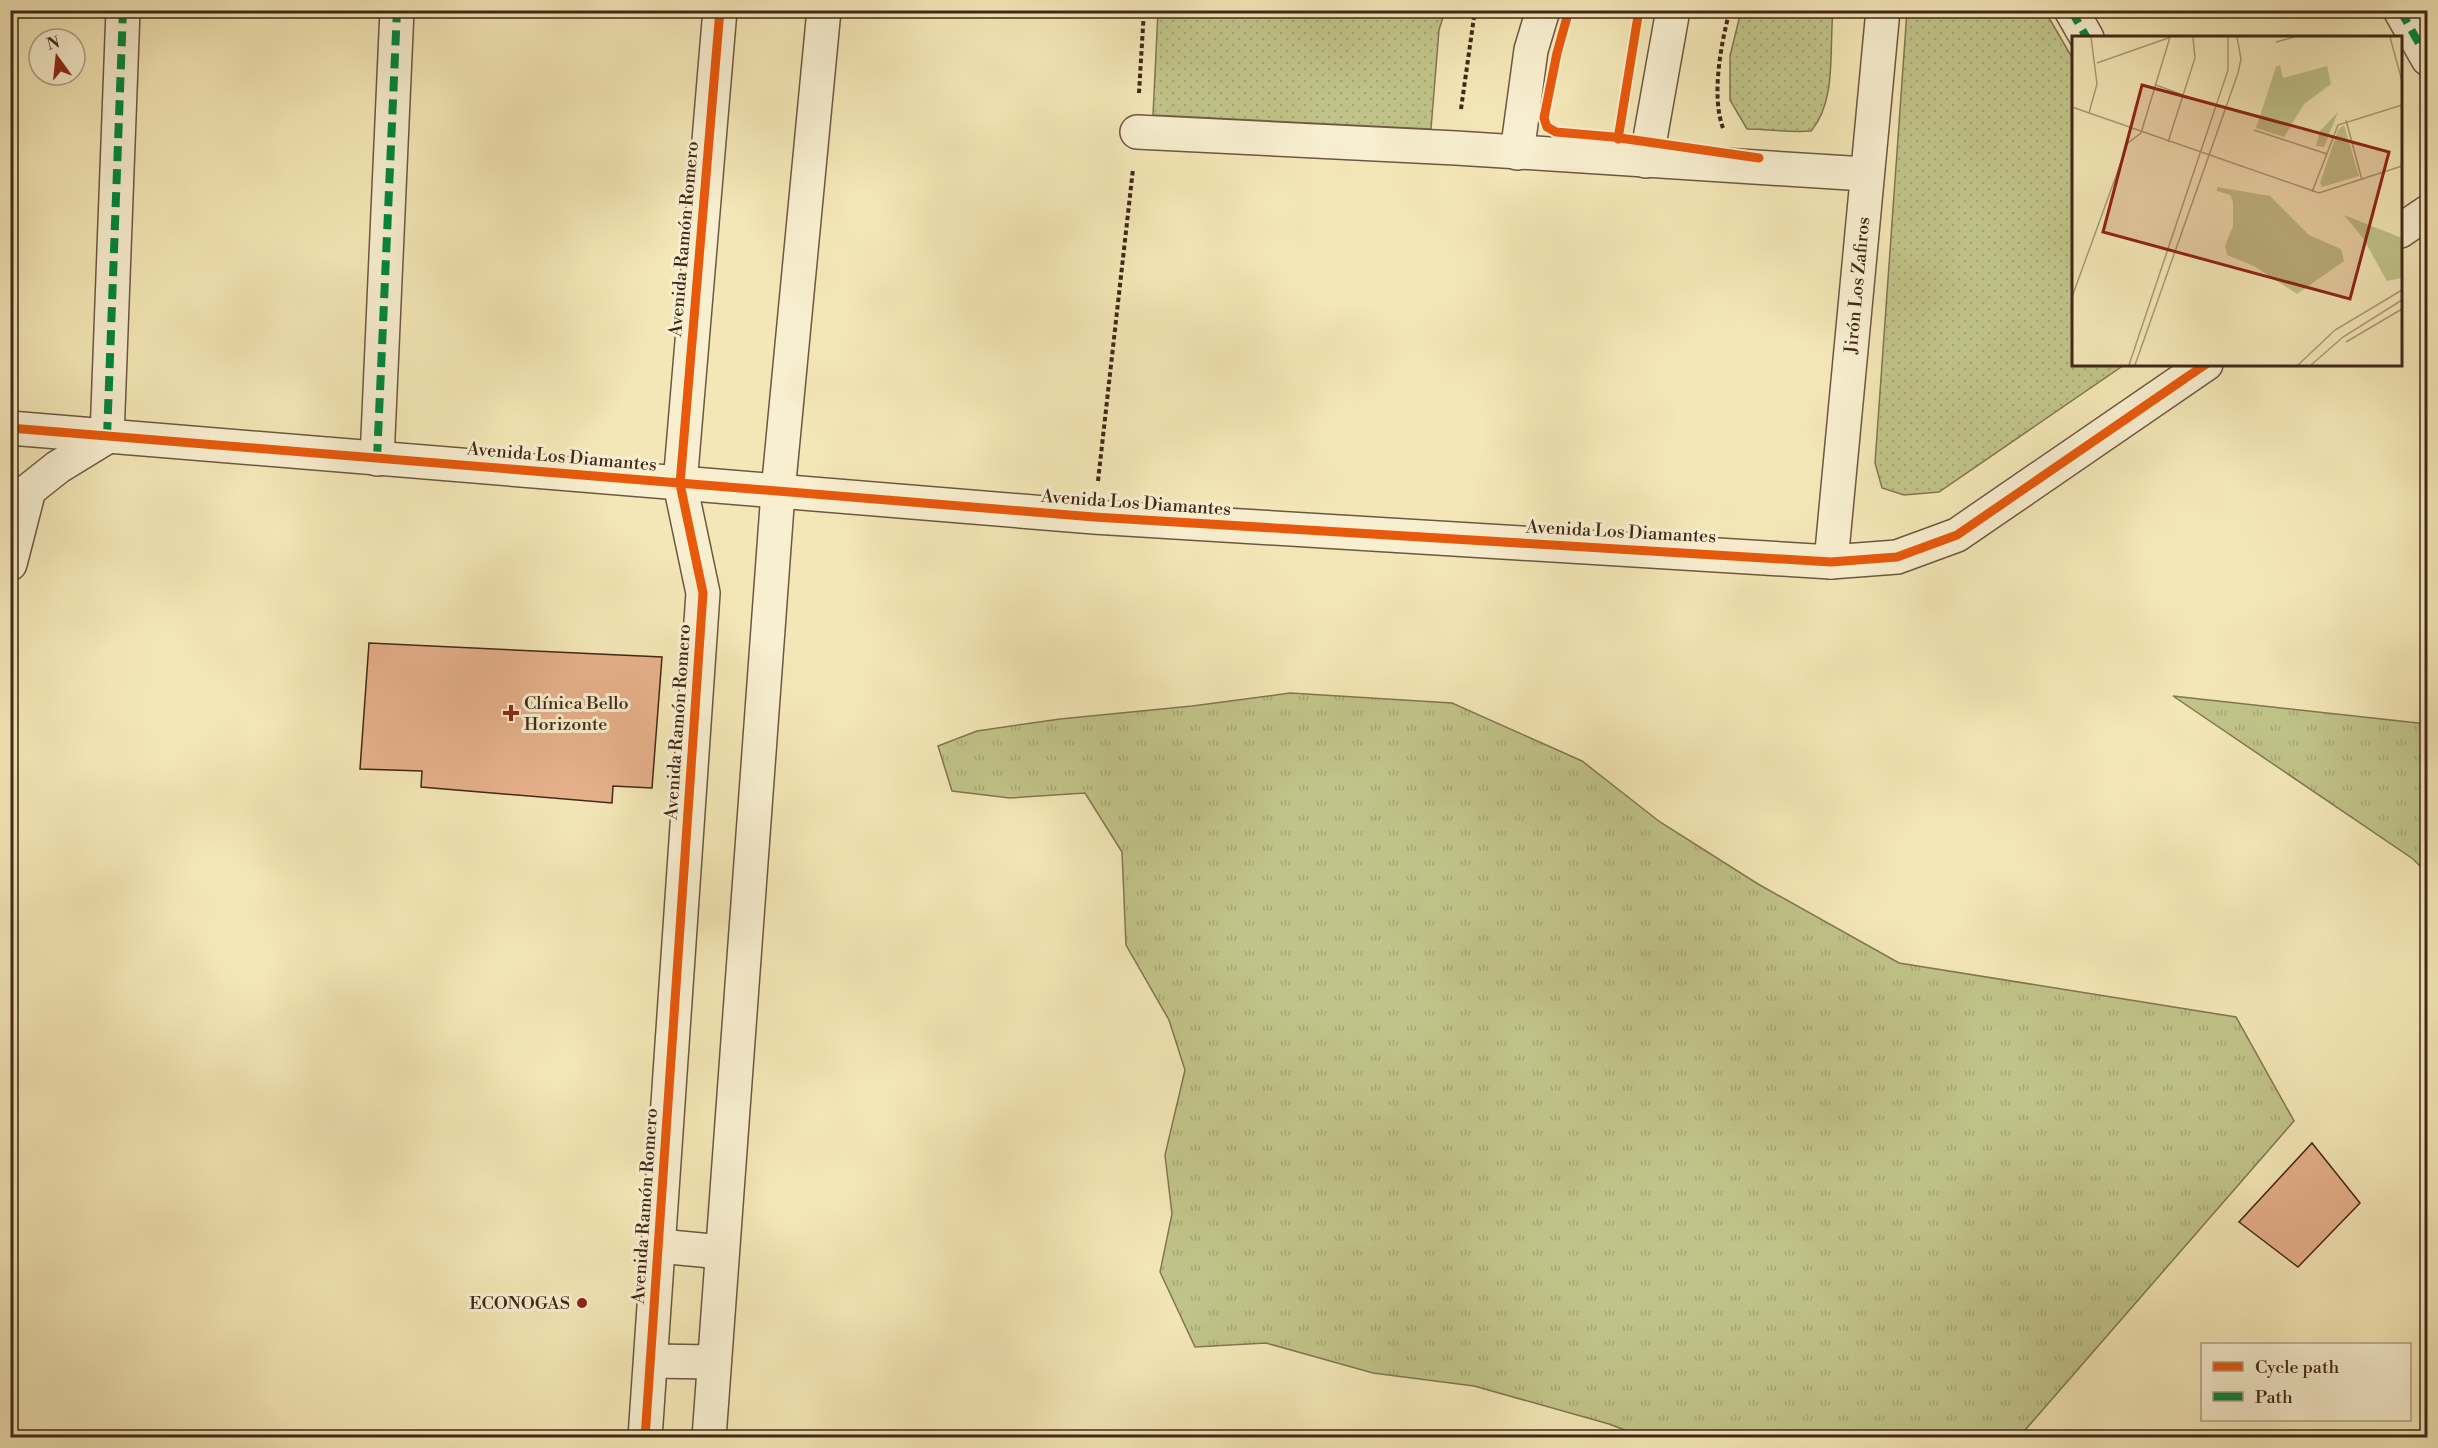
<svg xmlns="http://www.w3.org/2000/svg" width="2438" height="1448" font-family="'Libre Bodoni',serif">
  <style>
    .grass { fill: url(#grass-tufts); stroke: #817652; stroke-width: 1.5 }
    .park { fill: url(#park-dots); stroke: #817652; stroke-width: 1.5 }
    .building { fill: #e7b18c; stroke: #412719; stroke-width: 1.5 }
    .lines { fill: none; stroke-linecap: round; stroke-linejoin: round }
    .minor-casing { stroke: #6e5740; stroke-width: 36 }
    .path { stroke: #412719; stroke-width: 4; stroke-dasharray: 4.5 3; stroke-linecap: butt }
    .minor { stroke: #f8efd0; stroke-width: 33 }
    .quiet { stroke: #00873e; stroke-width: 8; stroke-dasharray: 15 8; stroke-linecap: butt }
    .cycleway-casing { stroke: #f8efd0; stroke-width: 13 }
    .cycleway { stroke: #e8590c; stroke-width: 9 }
    .poi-dot { fill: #8f2418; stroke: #f8efd0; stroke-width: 2 }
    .labels { text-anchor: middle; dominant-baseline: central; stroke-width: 6; stroke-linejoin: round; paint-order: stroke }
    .street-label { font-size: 18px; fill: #412719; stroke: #f8efd0 }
    .poi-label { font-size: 18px; fill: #412719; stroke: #f8efd0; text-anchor: start }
    .inset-road { fill: none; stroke: #ac9a78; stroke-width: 1.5 }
    .view { fill: #8f2418; fill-opacity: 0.15; stroke: #8f2418; stroke-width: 3 }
    .inset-edge { fill: none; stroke: #412719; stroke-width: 3 }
  </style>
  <defs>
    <pattern id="grass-tufts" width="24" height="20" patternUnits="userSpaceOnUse" patternTransform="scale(1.5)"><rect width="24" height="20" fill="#c1c48a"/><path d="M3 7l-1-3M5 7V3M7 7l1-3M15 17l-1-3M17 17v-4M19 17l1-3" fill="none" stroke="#a7a876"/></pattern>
    <pattern id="park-dots" width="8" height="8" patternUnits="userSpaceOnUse" patternTransform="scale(1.5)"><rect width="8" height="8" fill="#c1c48a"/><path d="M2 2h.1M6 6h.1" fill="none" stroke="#a7a876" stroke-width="1.8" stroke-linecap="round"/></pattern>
  </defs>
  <rect width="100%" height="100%" fill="#f4e7b7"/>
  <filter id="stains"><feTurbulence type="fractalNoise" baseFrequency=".00333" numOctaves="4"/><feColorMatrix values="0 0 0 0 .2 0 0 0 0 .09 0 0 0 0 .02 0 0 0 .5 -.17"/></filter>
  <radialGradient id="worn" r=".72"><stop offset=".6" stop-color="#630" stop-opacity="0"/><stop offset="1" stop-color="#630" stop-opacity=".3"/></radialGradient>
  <path class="grass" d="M 1290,693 L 1452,703 L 1582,761 L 1660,822 L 1758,884 L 1899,963 L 2236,1017 L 2294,1121 L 2019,1437 L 1643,1437 L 1609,1424 L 1474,1386 L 1373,1373 L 1266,1343 L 1195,1347 L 1160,1272 L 1172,1214 L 1165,1155 L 1185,1070 L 1169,1020 L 1126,945 L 1122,852 L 1085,793 L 1010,798 L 952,791 L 938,746 L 977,731 L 1060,719 L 1192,706 Z
    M 2173,696 L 2427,724 L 2427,873 L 2413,859 Z"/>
  <path class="park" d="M 1158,11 L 1445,11 L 1439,30 L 1431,129 L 1153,115 Z
    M 1741,11 L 1833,11 C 1829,49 1837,101 1811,131 C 1788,133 1769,129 1747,129 L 1730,100 L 1730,56 Z
    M 1907,11 L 2045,11 L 2073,59 L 2074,364 L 2124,365 L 1939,492 L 1904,495 L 1882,488 L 1875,463 Z"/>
  <path class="building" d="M 369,643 L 662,657 L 652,788 L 613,786 L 612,803 L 421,787 L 422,771 L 360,769 Z
    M 2312,1143 L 2360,1203 L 2298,1267 L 2239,1222 Z"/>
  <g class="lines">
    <defs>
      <g id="minor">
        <path d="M 2071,10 L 2087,38"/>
        <path d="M 2400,10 L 2428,59"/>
        <path d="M 1137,132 L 1456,148 L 1865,174"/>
        <path d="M 1517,153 L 1531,50 L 1543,10"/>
        <path d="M 1646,161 L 1673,10"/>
        <path d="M 2400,231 L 2428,212"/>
        <path d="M 10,428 L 1094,517 L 1831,562 L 1897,557 L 1957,535 L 2206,364"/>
        <path d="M 377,459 L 397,10"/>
        <path id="s1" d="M 1831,562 L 1883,10"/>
        <path d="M 10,564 L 29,490 L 58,467 L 107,437 L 123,10"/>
        <path d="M 659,1246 L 722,1252"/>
        <path d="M 651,1361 L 714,1362"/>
        <path d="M 645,1438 L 703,593 L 680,484 L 720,10"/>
        <path d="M 709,1438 L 778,492 L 824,10"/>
      </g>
    </defs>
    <use href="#minor" class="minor-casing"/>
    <path class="path" d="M 1139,93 L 1144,10
      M 1461,109 L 1475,10
      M 1723,128 C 1711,96 1721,43 1730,10
      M 1098,481 L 1133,169"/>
    <use href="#minor" class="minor"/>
    <path class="quiet" d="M 2071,10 L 2087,38
      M 2400,10 L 2428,59
      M 107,437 L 123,10
      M 377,459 L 397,10"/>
    <defs>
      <path id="cycleway" d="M 1569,10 L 1557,53 L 1544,118 L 1547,127 L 1556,132 L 1613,137 L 1759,158
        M 1618,139 L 1639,10
        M 10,428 L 1094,517 L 1831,562 L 1897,557 L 1957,535 L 2206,364
        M 645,1438 L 703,593 L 680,484 L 720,10"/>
    </defs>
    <use href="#cycleway" class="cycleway-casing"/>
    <use href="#cycleway" class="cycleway"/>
  </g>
  <g class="poi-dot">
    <path d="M508 704h6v6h6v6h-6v6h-6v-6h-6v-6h6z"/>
    <circle cx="582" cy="1303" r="6"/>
  </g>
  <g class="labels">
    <g class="street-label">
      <text transform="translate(684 239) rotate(-85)">Avenida Ramón Romero</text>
      <text stroke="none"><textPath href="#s1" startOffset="278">Jirón Los Zafiros</textPath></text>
      <text transform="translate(562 457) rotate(5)">Avenida Los Diamantes</text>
      <text transform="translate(1136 503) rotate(4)">Avenida Los Diamantes</text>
      <text transform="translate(1621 532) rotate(3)">Avenida Los Diamantes</text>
      <text transform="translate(678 722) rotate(-86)">Avenida Ramón Romero</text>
      <text transform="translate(645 1206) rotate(-86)">Avenida Ramón Romero</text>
    </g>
    <g class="poi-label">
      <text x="524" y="703">Clínica Bello<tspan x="524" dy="21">Horizonte</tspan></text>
      <text x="570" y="1303" text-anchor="end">ECONOGAS</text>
    </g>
  </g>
  <g transform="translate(2072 36)">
    <rect width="330" height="330" fill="#f4e7b7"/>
    <path d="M 145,151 L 198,160 L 237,199 L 269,213 L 272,225 L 225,258 L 182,230 L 155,219 L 153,210 L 161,190 L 161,166 L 158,159 L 145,155 ZM 272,179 L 330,202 L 330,242 L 315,245 L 291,202 Z" fill="#c1c48a"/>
    <path d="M 208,29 L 211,42 L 255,30 L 259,48 L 232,68 L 212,101 L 184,92 L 204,31 ZM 266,76 L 252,111 L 244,110 L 248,95 ZM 272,89 L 287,140 L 250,151 L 248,147 L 266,94 Z" fill="#c1c48a"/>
    <path d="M 208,46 L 224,46 L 224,72 L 208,73 Z" fill="#c1c48a"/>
    <path class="inset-road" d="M 318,1 L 330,45M 204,6 L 222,1M 25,27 L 99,1M 84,49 L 111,59M 0,71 L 247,157 L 330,130M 17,77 L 25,48 L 19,1M 274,84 L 290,144M 182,94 L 255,118M 96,106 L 123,22 L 121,1M 240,156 L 266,89 L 330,69M 0,261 L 56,107 L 69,97 L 98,1M 274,306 L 330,273M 57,329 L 156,34 L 156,1M 63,329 L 166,37 L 169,23 L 165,1M 226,329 L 263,294 L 330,254M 239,329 L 271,301 L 330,264"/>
    <path class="view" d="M 70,49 L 317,116 L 278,263 L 31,196 Z"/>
    <rect width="330" height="330" class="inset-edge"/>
  </g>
  <rect width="2438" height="1448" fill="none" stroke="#f4e7b7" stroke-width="36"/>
  <rect x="12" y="12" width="2414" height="1424" fill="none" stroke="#412719" stroke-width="3"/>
  <rect x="18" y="18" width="2402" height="1412" fill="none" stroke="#412719" stroke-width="1.5"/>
  <rect x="2201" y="1343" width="210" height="78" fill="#f8efd0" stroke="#af9f87" stroke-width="1.5"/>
  <rect x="2213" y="1362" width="30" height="9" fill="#e8590c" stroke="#af9f87" stroke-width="1.5"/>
  <text x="2255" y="1373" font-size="18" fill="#412719">Cycle path</text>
  <rect x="2213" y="1392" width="30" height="9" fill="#00873e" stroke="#af9f87" stroke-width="1.5"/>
  <text x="2255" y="1403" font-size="18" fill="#412719">Path</text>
  <g transform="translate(57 57) rotate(345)"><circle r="28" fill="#f8efd0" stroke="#af9f87" stroke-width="1.5"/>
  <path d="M0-4.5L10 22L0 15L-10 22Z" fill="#8f2418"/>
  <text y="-9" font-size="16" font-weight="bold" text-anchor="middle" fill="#412719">N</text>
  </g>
  <rect width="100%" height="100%" filter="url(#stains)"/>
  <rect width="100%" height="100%" fill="url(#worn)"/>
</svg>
